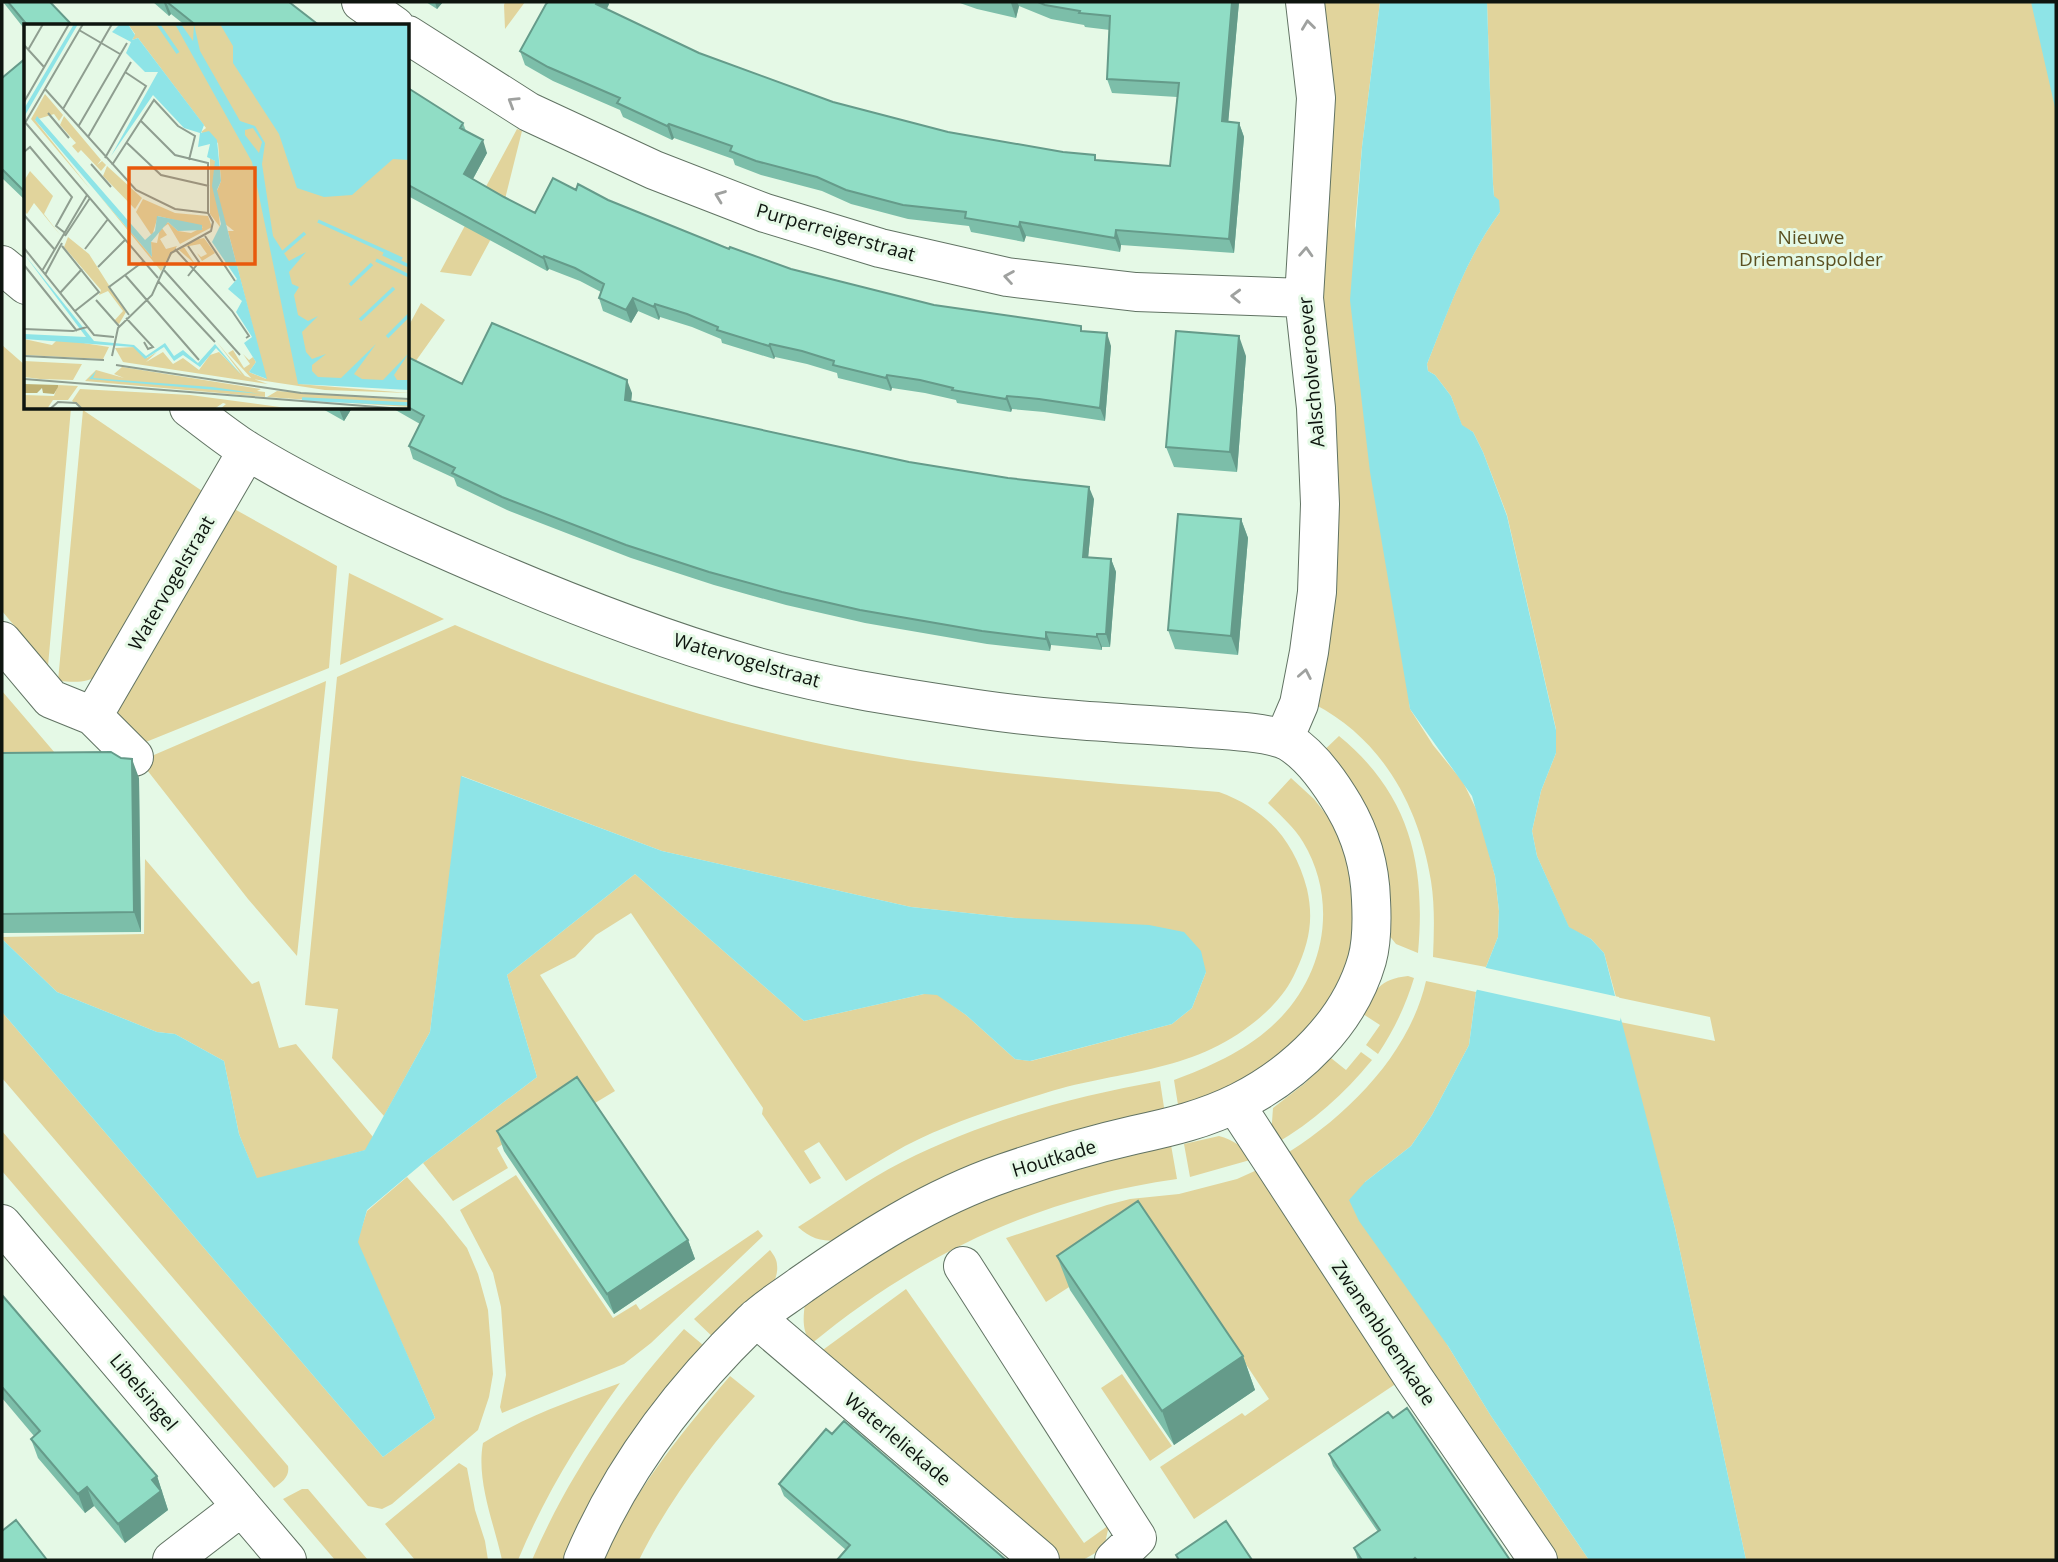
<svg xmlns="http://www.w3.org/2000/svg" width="2058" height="1562" font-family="'Open Sans',sans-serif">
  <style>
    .green { fill: #e1d49c }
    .water { fill: #8ee4e7 }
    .pier { fill: #e5f9e6 }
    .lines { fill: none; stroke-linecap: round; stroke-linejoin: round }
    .minor-casing { stroke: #617363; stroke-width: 40 }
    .minor { stroke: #fff; stroke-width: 38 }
    .wall { fill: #7cbea9 }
    .shaded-wall { fill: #659b8a }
    .building { fill: #90ddc5; stroke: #659b8a; stroke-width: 2 }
    .oneway { stroke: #9fa19f }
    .labels { text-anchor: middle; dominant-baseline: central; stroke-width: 6; stroke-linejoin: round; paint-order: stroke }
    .street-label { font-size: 19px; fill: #0e150f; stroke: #e5f9e6 }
    .park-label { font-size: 19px; fill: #5b5020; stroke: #e5f9e6 }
    .inset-river { fill: none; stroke: #8ee4e7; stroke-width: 3.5 }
    .inset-road { fill: none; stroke: #8f9e90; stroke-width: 2 }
    .view { fill: #e8590c; fill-opacity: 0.15; stroke: #e8590c; stroke-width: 3.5 }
    .inset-edge { fill: none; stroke: #0e150f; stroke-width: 3.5 }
  </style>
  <rect width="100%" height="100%" fill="#e5f9e6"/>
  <path class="green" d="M 505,2 L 525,2 L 505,29 L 504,5 Z
    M 1318,2 L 1380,2 L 1362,147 L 1355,226 L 1410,709 L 1433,745 L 1463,782 L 1479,815 L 1495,876 L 1499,911 L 1498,937 L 1486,967 L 1433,957 C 1434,932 1435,906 1431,881 C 1419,806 1382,739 1314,704 Z
    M 1487,2 L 2056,2 L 2056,1560 L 1746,1560 L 1675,1228 L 1620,1022 L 1715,1041 L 1710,1017 L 1616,997 L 1604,953 L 1591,939 L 1569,928 L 1537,856 L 1532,831 L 1541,791 L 1556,753 L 1556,729 L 1507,515 L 1483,452 L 1473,432 L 1462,426 L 1451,396 L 1435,375 L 1428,371 L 1427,364 C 1448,311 1466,258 1500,212 L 1494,196 L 1493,184 Z
    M 517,129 L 522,131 L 504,203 L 492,237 L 471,276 L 440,272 Z
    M 421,303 L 445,320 L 408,372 L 408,327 Z
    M 2,345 L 26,366 L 26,408 L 71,408 L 48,666 L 2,611 Z
    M 83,410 L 208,495 L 100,674 C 87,684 74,682 58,681 Z
    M 229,506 L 337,566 L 329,668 L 136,746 L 109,717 Z
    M 349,573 L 444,619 L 340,665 Z
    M 455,625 C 605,691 766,740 928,763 C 1025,777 1122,784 1219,792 C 1266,809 1294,840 1307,889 C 1314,920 1309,943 1296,971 C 1288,990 1273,1007 1257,1020 C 1189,1076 1117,1069 1039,1095 C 994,1109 948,1124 905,1146 C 885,1157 866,1169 846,1181 L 819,1142 L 804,1151 L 821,1178 L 810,1184 L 762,1114 L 763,1108 L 631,913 L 596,935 L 575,957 L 540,975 L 615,1091 L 595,1103 L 585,1089 L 497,1148 L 508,1168 L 453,1201 L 423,1163 L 537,1077 L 507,975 L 635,874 L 804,1021 L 924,994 L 937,994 L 966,1015 L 1015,1059 L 1031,1061 L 1172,1024 L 1192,1008 L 1206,972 L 1015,918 L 911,907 L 662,851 L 462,776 L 430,1032 L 384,1116 L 332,1058 L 338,1009 L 305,1005 L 337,677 Z
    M 326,681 L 297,956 L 248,899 L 140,761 Z
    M 2,691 L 67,767 L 2,769 Z
    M 1339,736 C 1410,794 1426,865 1418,953 L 1396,944 L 1388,934 L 1317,757 Z
    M 1291,778 L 1314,799 L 1332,822 L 1346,850 L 1354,877 L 1355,937 L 1340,994 L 1274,1068 L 1179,1111 L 1174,1080 C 1209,1067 1243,1052 1271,1027 C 1324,980 1340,903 1303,842 C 1294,827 1280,815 1268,803 Z
    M 145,859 L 252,984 L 259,981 L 279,1048 L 296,1044 L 373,1137 L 366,1150 L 257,1179 L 239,1134 L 224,1061 L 175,1034 L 157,1032 L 57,992 L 2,939 L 2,937 L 144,934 Z
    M 1408,976 L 1414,978 C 1406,1005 1394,1030 1378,1054 L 1366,1045 L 1380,1025 L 1363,1014 C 1374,991 1379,979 1408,976 Z
    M 1426,981 L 1476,992 L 1469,1045 L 1432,1115 L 1411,1146 L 1365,1182 L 1448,1346 L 1491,1416 L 1589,1560 L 1554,1560 L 1281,1157 C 1344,1119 1409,1056 1426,981 Z
    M 2,1012 L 383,1457 L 435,1418 L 357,1242 L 367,1211 L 407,1177 L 443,1218 L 467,1248 L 478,1274 L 488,1310 L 493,1374 L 489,1397 L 478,1430 L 392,1504 L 382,1509 L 368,1506 L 2,1078 Z
    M 1361,1052 L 1372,1060 C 1344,1094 1313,1122 1275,1144 L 1271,1136 L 1273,1108 L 1304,1084 L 1331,1058 L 1346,1070 Z
    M 1160,1081 L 1165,1114 L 836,1241 C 820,1241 810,1238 798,1227 C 833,1205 865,1181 902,1162 C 983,1121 1071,1097 1160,1081 Z
    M 2,1131 L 288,1466 C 290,1477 282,1482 274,1488 L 2,1171 Z
    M 1219,1136 C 1233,1140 1244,1146 1250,1160 L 1190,1177 L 1184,1144 Z
    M 1171,1145 L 1177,1179 C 1035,1199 921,1254 811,1344 C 802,1330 803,1319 805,1303 L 826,1288 L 951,1213 L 1063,1170 Z
    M 1257,1170 L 1400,1381 L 1194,1519 L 1160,1467 L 1242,1413 L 1245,1416 L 1269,1399 L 1157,1230 L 1046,1302 L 1006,1238 L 1107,1205 L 1130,1199 L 1179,1194 L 1237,1179 Z
    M 516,1175 L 613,1318 L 636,1304 L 640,1310 L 758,1230 L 763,1236 L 651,1343 L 624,1364 L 502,1413 L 500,1407 L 506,1375 L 501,1307 L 493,1273 L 460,1210 Z
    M 770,1250 C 773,1254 777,1259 777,1265 C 781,1292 735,1323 717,1341 L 694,1319 Z
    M 906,1289 L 1084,1543 L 1109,1525 L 1104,1548 L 1083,1560 L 1057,1560 L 820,1352 Z
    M 684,1329 L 709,1350 L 568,1560 L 532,1560 C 569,1474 622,1398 684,1329 Z
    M 1122,1374 L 1172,1446 L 1150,1461 L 1101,1388 Z
    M 730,1376 L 755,1396 C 710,1446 669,1500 639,1560 L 603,1560 C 633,1492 682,1432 730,1376 Z
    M 620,1383 C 579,1440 545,1495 518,1560 L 502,1560 C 494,1523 476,1481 483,1443 C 526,1416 573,1400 620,1383 Z
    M 459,1463 L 467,1468 L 475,1510 L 485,1541 L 488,1560 L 415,1560 L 385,1524 Z
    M 302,1489 L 308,1489 L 368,1560 L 335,1560 L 283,1499 Z"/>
  <path class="water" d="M 1380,2 L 1487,2 L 1493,184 L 1494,196 L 1499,200 L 1500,212 C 1466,258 1448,312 1427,364 L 1428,371 L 1435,375 L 1451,396 L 1462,425 L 1473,432 L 1483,452 L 1507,516 L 1556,730 L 1556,753 L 1541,791 L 1532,831 L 1537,856 L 1569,927 L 1591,939 L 1604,953 L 1675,1228 L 1746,1560 L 1589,1560 L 1491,1416 L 1448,1346 L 1359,1221 L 1349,1200 L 1365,1182 L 1411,1146 L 1432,1115 L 1469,1045 L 1476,992 L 1498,937 L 1499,911 L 1495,876 L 1472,796 L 1410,709 L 1370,472 L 1350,300 L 1362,147 Z
    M 2031,2 L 2056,2 L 2056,112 Z
    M 461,776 L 662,851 L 911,907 L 1015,918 L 1149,925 L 1184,932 L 1201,951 L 1206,972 L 1192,1008 L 1172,1024 L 1030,1061 L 1015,1059 L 966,1015 L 937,995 L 924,994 L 804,1021 L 635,874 L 507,975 L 537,1077 L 423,1163 L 367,1210 L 358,1242 L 435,1418 L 383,1457 L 2,1012 L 2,939 L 57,992 L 157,1032 L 175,1034 L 224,1061 L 239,1134 L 257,1178 L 365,1150 L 430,1032 Z"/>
  <path class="pier" d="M 1482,967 L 1619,997 L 1622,1013 L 1620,1021 L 1474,989 Z"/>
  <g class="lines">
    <defs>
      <path id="minor" d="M 361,2 L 395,26
        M 408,35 L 529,112 L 654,170 L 765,213 L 880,248 L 1007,277 L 1136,292 L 1304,298
        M 2,265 L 26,285
        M 189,408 C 208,422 227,438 248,451 C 305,486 373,518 434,545 C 535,590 638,632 744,663 C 821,686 904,698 984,710 C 1053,720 1123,723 1192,728 C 1216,730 1270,731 1289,742 C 1312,756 1331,784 1344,806 C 1361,835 1370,866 1371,900 C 1372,919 1372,942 1367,960 C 1349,1023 1296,1073 1239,1102 C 1205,1119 1171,1127 1134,1135 C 1090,1145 1047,1158 1004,1173 C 931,1198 864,1241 801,1285 C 785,1297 766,1308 752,1322 C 682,1390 621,1470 583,1560
        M 2,641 L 51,699 L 93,716 L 134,757
        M 93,716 L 247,451
        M 1284,739 L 1299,704 L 1309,652 L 1317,592 L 1320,504 L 1316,408 L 1304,298 L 1316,98 L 1305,2
        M 1235,1104 L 1413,1377 L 1538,1560
        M 2,1224 L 287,1560
        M 963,1266 L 1137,1538 L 1114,1560
        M 756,1318 L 1040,1560
        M 172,1560 L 241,1507"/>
    </defs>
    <use href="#minor" class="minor-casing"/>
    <use href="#minor" class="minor"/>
  </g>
  <path class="wall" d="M 3,2 L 50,2 L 73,26 L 26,26 L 26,31 Z
    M 153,2 L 289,2 L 320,26 L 186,26 L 171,14 L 169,16 Z
    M 426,2 L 443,2 L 437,9 Z
    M 548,2 L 608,2 L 609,4 L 607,9 L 699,53 L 833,102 L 948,132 L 1097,160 L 1170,166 L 1177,97 L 1112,93 L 1107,79 L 1110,30 L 1085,27 L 1084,25 L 1051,19 L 1019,6 L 1016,18 L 977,9 L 957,2 L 1239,2 L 1228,122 L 1239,123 L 1244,137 L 1234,253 L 1121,245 L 1120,252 L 1026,236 L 1024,242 L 971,232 L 969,226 L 908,219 L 851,204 L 822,191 L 761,175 L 735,165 L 733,159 L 674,138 L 672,140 L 623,117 L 620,110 L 553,81 L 525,65 L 520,51 Z
    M 26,58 L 26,201 L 2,178 L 2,78 Z
    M 408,88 L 463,123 L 466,131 L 487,153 L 473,179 L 504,197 L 535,213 L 576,190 L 608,200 L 729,249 L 791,269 L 934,305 L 1083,331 L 1111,346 L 1105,421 L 1044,412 L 1012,409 L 1011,412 L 957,403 L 956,400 L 925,393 L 892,388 L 891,391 L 838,378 L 837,373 L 807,364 L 775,357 L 774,359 L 722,343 L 721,339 L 692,327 L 660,317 L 659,320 L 638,311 L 631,323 L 603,311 L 599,298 L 601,292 L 580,281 L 549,269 L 547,271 L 408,196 Z
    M 1246,356 L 1237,472 L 1174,467 L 1166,447 Z
    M 408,357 L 462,384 L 632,393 L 631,401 L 909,462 L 1094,499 L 1088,557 L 1111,559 L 1116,572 L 1110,647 L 1102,647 L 1102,650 L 1051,645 L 1050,651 L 987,644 L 865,623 L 786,605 L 714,585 L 631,558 L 507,510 L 457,486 L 454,478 L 413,459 L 409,446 L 420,424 L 392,408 L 408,408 Z
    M 321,408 L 352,408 L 344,421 Z
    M 1241,519 L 1248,538 L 1238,655 L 1175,649 L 1168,630 Z
    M 2,753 L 139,778 L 141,932 L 2,933 Z
    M 497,1131 L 688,1240 L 695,1259 L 614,1314 L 504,1151 Z
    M 1057,1256 L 1243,1356 L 1255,1390 L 1174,1445 L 1070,1290 Z
    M 2,1295 L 157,1476 L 168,1510 L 125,1543 L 94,1506 L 85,1513 L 38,1458 L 31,1439 L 34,1436 L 2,1398 Z
    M 832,1434 L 1006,1560 L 846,1550 L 784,1496 L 779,1484 Z
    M 1329,1454 L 1510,1560 L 1358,1560 L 1354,1548 L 1378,1532 L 1333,1466 Z"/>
  <path class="shaded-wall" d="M 166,2 L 171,14 L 169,16 L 164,3 Z
    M 435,2 L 443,2 L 437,9 Z
    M 597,2 L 608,2 L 609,4 L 602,18 L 596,4 Z
    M 1011,2 L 1017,2 L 1019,6 L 1016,18 L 1011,3 Z
    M 1232,2 L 1239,2 L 1227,136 L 1222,121 Z
    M 1239,123 L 1244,137 L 1234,253 L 1229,239 Z
    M 669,124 L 674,138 L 672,140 L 667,126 Z
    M 483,140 L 487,153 L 469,186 L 464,174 Z
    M 1020,222 L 1026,236 L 1024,242 L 1019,227 Z
    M 1116,230 L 1121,245 L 1120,252 L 1115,238 Z
    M 544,256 L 549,269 L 547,271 L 543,258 Z
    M 633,298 L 638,311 L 631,323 L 626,310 Z
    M 655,304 L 660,317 L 659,320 L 654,307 Z
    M 1107,333 L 1111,346 L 1105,421 L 1100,408 Z
    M 1239,336 L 1246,356 L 1237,472 L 1230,452 Z
    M 770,344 L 775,357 L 774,359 L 769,346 Z
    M 887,375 L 892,388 L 891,391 L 886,378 Z
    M 627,380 L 632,393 L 630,412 L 625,400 Z
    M 1007,396 L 1012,409 L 1011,412 L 1006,399 Z
    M 340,408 L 352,408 L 344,421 L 339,409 Z
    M 1089,487 L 1094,499 L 1087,569 L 1083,557 Z
    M 1241,519 L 1248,538 L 1238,655 L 1231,636 Z
    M 1111,559 L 1116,572 L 1110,647 L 1106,634 Z
    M 1046,632 L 1051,645 L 1050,651 L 1046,639 Z
    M 1097,634 L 1102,647 L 1102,650 L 1097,637 Z
    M 132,759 L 139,778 L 141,932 L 134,912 Z
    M 688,1240 L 695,1259 L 614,1314 L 607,1294 Z
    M 1243,1356 L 1255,1390 L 1174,1445 L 1162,1411 Z
    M 157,1476 L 168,1510 L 125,1543 L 118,1524 Z
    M 87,1487 L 94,1506 L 85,1513 L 78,1494 Z"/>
  <path class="building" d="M 8,2 L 50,2 L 73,26 L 28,26 Z
    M 167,2 L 289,2 L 320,26 L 197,26 Z
    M 548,2 L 597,2 L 596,4 L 699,53 L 833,102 L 948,132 L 1063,152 L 1095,155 L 1095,160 L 1170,166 L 1179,83 L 1107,79 L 1110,16 L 1079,13 L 1080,11 L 1045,5 L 1038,2 L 1232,2 L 1222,121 L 1239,123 L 1229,239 L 1116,230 L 1115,238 L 1020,222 L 1019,227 L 965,218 L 966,212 L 903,205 L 846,190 L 817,177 L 756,161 L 730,151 L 732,146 L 669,124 L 667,126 L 617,103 L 620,98 L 548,67 L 520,51 L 546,4 Z
    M 26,58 L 26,193 L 2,169 L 2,78 Z
    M 408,88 L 463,123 L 460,128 L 483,140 L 464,174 L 504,197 L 535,213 L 553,178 L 576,190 L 578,184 L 608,200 L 729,249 L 730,247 L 791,269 L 934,305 L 1081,326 L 1081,331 L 1107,333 L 1100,408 L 1039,399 L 1007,396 L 1006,399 L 952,390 L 953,388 L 920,380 L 887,375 L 886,378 L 833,365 L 834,361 L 802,351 L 770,344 L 769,346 L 717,330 L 718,327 L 687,314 L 655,304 L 654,307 L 633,298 L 626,310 L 599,298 L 604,284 L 575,268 L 544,256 L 543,258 L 408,185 Z
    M 492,323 L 627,380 L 625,400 L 909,462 L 1008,478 L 1089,487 L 1083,557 L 1111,559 L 1106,634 L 1097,634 L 1097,637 L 1046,632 L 1046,639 L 982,631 L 860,610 L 782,592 L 709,572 L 626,545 L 502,497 L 452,473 L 455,468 L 409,446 L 424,416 L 408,407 L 408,357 L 462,384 Z
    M 1176,331 L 1239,336 L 1230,452 L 1166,447 Z
    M 1178,514 L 1241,519 L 1231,636 L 1168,630 Z
    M 111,752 L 121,758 L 132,759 L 134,912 L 2,914 L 2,753 Z
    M 577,1077 L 688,1240 L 607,1294 L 497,1131 Z
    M 1138,1201 L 1243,1356 L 1162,1411 L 1057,1256 Z
    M 2,1295 L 157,1476 L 152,1480 L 161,1491 L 118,1524 L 87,1487 L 78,1494 L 31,1439 L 40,1431 L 2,1387 Z
    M 1407,1408 L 1510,1560 L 1417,1560 L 1415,1558 L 1413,1560 L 1362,1560 L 1354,1548 L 1380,1530 L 1329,1454 L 1388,1412 L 1393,1418 Z
    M 844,1421 L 1006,1560 L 837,1560 L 850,1545 L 779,1484 L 826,1429 L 832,1434 Z
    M 16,1520 L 47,1560 L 2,1560 L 2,1531 Z
    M 1226,1521 L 1252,1560 L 1179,1560 L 1176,1555 Z"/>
  <defs><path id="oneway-chevron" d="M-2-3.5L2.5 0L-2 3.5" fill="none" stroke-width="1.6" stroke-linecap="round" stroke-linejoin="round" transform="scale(1.75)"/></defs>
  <g class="oneway">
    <use href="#oneway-chevron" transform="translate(1308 25) rotate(-97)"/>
    <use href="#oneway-chevron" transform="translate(513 102) rotate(-148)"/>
    <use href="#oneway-chevron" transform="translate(720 196) rotate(-159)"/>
    <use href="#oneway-chevron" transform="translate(1306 252) rotate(-87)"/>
    <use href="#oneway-chevron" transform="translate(1009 277) rotate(-171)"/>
    <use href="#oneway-chevron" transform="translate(1236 296) rotate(-178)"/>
    <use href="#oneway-chevron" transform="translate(1305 674) rotate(-79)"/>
  </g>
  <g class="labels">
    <g class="street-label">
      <text transform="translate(836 232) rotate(16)">Purperreigerstraat</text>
      <text transform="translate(1311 372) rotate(-95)">Aalscholveroever</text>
      <text transform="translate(171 583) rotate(-60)">Watervogelstraat</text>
      <text transform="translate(747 660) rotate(16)">Watervogelstraat</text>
      <text transform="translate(1054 1158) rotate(-17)">Houtkade</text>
      <text transform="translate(1384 1333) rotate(56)">Zwanenbloemkade</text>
      <text transform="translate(144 1392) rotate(50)">Libelsingel</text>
      <text transform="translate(898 1439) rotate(40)">Waterleliekade</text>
    </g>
    <g class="park-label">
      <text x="1811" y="237">Nieuwe<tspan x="1811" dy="22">Driemanspolder</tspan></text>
    </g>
  </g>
  <g transform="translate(24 24)">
    <rect width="385" height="385" fill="#e5f9e6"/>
    <path d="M 104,0 L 385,0 L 385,364 L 274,360 L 385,369 L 301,366 L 228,355 L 204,329 L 209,326 L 220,344 L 226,340 L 219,330 L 225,336 L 229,333 L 232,338 L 225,348 L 242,355 L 204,207 L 210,207 L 200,199 L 193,167 L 197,157 L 194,119 L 177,108 L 182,104 L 114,14 L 108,16 L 111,10 ZM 21,70 L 39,91 L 35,97 L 30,90 L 11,96 L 67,166 L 7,95 ZM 40,92 L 77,136 L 73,141 L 78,137 L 82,141 L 77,147 L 57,126 L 54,129 L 48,122 L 52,119 L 36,101 ZM 186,134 L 191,137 L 196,203 L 186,190 ZM 83,142 L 118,174 L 111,185 L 79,152 ZM 6,147 L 29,172 L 20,190 L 37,212 L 10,179 L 3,190 L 0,187 L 0,157 ZM 70,165 L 128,233 L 127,218 L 133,219 L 136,204 L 144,198 L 154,207 L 167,209 L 179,203 L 134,192 L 128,212 L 112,188 L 119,175 L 151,189 L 184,192 L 188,203 L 156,220 L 144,200 L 138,204 L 143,211 L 136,215 L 142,225 L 153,222 L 137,247 ZM 44,213 L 65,230 L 102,288 L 95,300 L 90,297 L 99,287 L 84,267 L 75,271 L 77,266 L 40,223 ZM 180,214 L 191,229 L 178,237 L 173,229 L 177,233 L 183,230 L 176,220 L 160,223 L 171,240 L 155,226 L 170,216 ZM 0,315 L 28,321 L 34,315 L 85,323 L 79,335 L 0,331 ZM 193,318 L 221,352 L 244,360 L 99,338 L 91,324 L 110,323 L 123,334 L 133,328 L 122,338 L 139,328 L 149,340 L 159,334 L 175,346 L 186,331 L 195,328 L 218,351 ZM 0,337 L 58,340 L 49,356 L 16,355 L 0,353 ZM 98,343 L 237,365 L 233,367 L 241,368 L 241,373 L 61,357 L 72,346 L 100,354 L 90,350 ZM 34,361 L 54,362 L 44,376 L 29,376 L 23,385 L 0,385 L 0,371 L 30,372 ZM 56,365 L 166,371 L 263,384 L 196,385 L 202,380 L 199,379 L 190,385 L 59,385 L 48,377 ZM 253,367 L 385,376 L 385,383 L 243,373 Z" fill="#e1d49c"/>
    <path d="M 0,360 L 34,361 L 34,363 L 30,370 L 19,369 L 18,364 L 13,369 L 0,369 Z" fill="#beb071"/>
    <path d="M 50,0 L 54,0 L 0,93 L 1,83 ZM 96,0 L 104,0 L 111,11 L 108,16 L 114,14 L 180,101 L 177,109 L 185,107 L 193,116 L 197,157 L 193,166 L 243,355 L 225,348 L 232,338 L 220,319 L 228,313 L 212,288 L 218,277 L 204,265 L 213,255 L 188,218 L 197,200 L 188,162 L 191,137 L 183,133 L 186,120 L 174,123 L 176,109 L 160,104 L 129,71 L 87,132 L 134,48 L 121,48 L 102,29 L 107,18 L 88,8 ZM 151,0 L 157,0 L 169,17 L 170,0 L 176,27 L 216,97 L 231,102 L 241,119 L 238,140 L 249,212 L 265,237 L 282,228 L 265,248 L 268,260 L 275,263 L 270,271 L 274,291 L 284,297 L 294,292 L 278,308 L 282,328 L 288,335 L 302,330 L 288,341 L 288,347 L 294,353 L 317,354 L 352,320 L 330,350 L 338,355 L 359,356 L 385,329 L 370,351 L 373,356 L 385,356 L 385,366 L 274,360 L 228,138 ZM 229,104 L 238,118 L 235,129 L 221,111 L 221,106 ZM 196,0 L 385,0 L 385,136 L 369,135 L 328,171 L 300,173 L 273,164 L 255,110 L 209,39 L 209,22 ZM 13,92 L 121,216 L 131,207 L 133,192 L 178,201 L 178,206 L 154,207 L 144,198 L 127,218 L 128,233 L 11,96 ZM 0,230 L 70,317 L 110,321 L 122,332 L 141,319 L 150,332 L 159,326 L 174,339 L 191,320 L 218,352 L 192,324 L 176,343 L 159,331 L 150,337 L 140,323 L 121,335 L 109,323 L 0,315 L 0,310 L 62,313 ZM 72,347 L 69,354 L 188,363 L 238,370 L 65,355 Z" fill="#8ee4e7" fill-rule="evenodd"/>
    <path class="inset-river" d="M 134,0 L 154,29M 294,197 L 378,235M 258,229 L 281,209M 359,230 L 385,242M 352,236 L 385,252M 326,261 L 348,240M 336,296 L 370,264M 363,313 L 385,291M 278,375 L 385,380"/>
    <path class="inset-road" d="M 55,6 L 96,30M 0,21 L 20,43M 4,26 L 19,0M 21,65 L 112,166 L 151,185 L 184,189M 0,78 L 45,0M 39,85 L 88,0M 24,89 L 45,114M 116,96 L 151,131 L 184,139 L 184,189M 0,97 L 134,254M 1,99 L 59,0M 54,103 L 103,19M 64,113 L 107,38M 102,118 L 137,151 L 185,162M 0,128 L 6,123 L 48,173 L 32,202 L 41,209M 81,134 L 122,62 L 101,48M 67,140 L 87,163M 88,141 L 130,76 L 154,102 L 171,112 L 165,136M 0,191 L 31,226M 41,212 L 66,174M 181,212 L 211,257M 38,222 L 75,268 L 51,287M 164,222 L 175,238 L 164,252M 0,224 L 70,311 L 90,313M 61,225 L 84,195M 151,225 L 208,287 L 225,312 L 222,314M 0,241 L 53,307M 74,243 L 102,215M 139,245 L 216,331M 18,247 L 63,171M 21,251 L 38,219M 101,251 L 175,336M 134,257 L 191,318M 36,269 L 58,245M 72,276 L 95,302M 105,291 L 85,263 L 120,237M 102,294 L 129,323 L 124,325 L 120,318M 0,305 L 49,307 L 63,303M 0,332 L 80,336M 88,332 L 94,304 L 128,271 L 147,229 L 187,207 L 189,198 L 184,189M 92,341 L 277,369 L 385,375M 0,355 L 379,385M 26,385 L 34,378 L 52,379 L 58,385"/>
    <path class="view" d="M 105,144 L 231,144 L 231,240 L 105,240 Z"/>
    <rect width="385" height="385" class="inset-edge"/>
  </g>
  <rect width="2058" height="1562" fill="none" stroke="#0e150f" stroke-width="7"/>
</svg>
